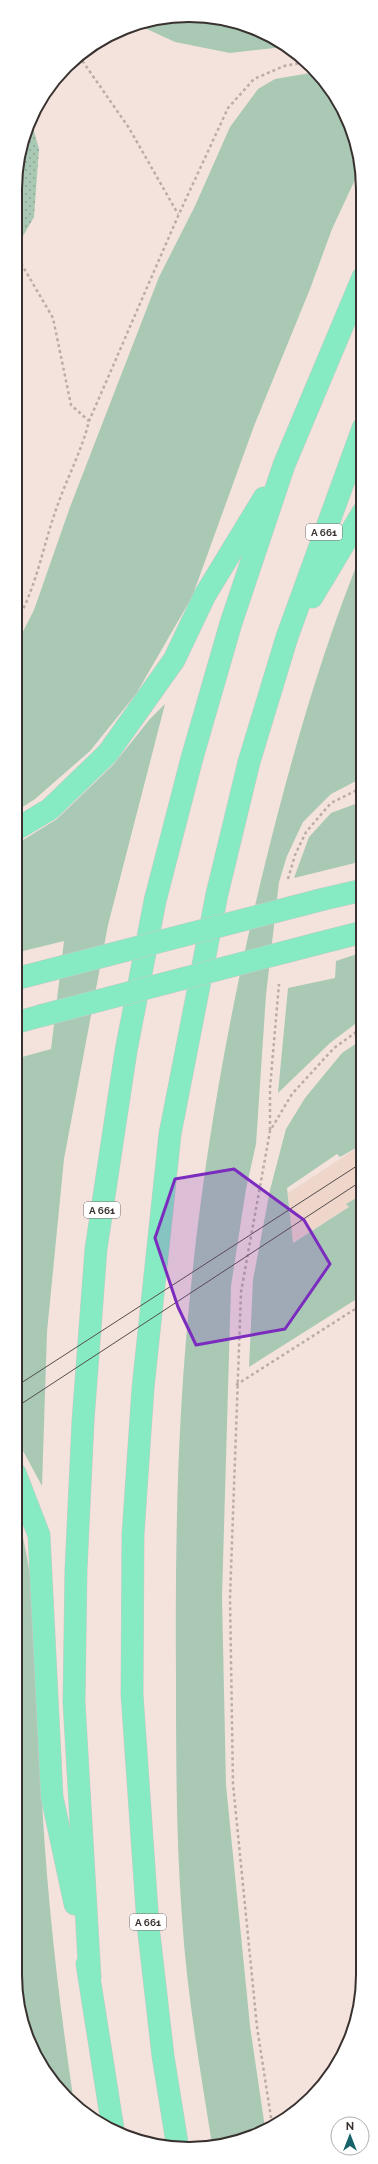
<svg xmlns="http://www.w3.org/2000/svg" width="378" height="2164" font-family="Raleway,sans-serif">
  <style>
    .built { fill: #eed6cb }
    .green { fill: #a9c9b5 }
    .park { fill: url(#park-dots) }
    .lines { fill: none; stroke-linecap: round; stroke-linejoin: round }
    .highway-casing { stroke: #cbc9c9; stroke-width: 23 }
    .path { stroke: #baaca7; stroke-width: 2.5; stroke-dasharray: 3 3; stroke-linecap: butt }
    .highway { stroke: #86eac2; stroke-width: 22 }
    .tram { stroke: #554d4a; stroke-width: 1 }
    .highway-bridge-casing { stroke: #cbc9c9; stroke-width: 23; stroke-linecap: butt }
    .highway-bridge { stroke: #86eac2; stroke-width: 22 }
    .marked { fill: #7b2cbf; fill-opacity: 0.2; stroke: #7b2cbf; stroke-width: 3; stroke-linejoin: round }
    .labels { text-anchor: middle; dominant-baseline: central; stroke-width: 3; stroke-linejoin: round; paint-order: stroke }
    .shield { fill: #fff; stroke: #746f6d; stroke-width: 1 }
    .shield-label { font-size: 10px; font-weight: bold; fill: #38312f }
    .rim { fill: none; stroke: #38312f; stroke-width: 2 }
  </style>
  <defs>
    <pattern id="park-dots" width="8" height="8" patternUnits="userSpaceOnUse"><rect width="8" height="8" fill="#a9c9b5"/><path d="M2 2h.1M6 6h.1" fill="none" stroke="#8ba494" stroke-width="1.8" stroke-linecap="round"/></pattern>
  </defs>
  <rect width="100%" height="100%" fill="#f4e3dc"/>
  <path class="built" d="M 363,1144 L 363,1194 L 347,1204 L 349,1207 L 292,1243 L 288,1193 Z"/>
  <path class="green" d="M 201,15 L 256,28 L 284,47 L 230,53 L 175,42 L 136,24 Z
    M 316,72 L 345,112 L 360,169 L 332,229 L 310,289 L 254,426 L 192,597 L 136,694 L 90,751 L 35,799 L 15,812 L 15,647 L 34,610 L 70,507 L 159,277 L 195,206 L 230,127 L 258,89 L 275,79 Z
    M 363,549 L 363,781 L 356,781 L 331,794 L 303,822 L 287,856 L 279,882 L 266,995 L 256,1144 L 246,1189 L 231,1286 L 222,1597 L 226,1785 L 250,2026 L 265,2128 L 245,2140 L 212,2144 C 200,2069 187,1994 182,1918 C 176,1837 176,1756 176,1674 C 175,1555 177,1435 188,1317 C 202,1163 229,1010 266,860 C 292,755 322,650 363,549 Z
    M 165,704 L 108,925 L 64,1159 L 47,1332 L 42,1486 L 15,1436 L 15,1059 L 51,1049 L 64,941 L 15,953 L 15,845 L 57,819 L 114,764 L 149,720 Z
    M 363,801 L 363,861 L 294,878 L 309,837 L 331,813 Z
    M 363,952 L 363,1018 L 330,1043 L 278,1093 L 288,988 L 335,978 L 336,961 Z
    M 363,1039 L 363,1144 L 340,1157 L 337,1154 L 287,1188 L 293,1243 L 349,1207 L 346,1204 L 363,1194 L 363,1295 L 249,1367 L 253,1280 L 270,1190 L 286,1129 L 305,1098 L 342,1053 Z
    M 15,1508 C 42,1595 37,1690 41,1781 C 46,1889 58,1996 74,2103 L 66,2098 L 28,2041 L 15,1975 Z"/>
  <path class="park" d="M 31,120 L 39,149 L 34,217 L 15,250 L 15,177 Z"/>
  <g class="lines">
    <defs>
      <path id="highway" d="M 312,597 L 363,512
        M 15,830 L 50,809 L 108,753 L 174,660 L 205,595 L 264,498
        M 324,899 L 363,890
        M 316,944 L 363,932
        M 15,979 L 50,970
        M 15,1023 L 40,1016
        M 15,1473 L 39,1535 L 52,1797 L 75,1904
        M 87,1964 L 113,2129
        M 90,1978 L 74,1702 L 76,1570 L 83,1421 L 96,1249 L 126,1051 L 155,901 L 192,758 L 231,623 L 284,465 L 363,277
        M 178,2149 L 163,2056 L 148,1925 L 132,1694 L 133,1535 L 143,1388 L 170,1134 L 217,894 L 249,762 L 287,637 L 363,428"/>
    </defs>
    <use href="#highway" class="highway-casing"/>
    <path class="path" d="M 79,56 L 129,128 L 178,214
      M 15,205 L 21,156
      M 15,253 L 53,318 L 71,405 L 89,421
      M 15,624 C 37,588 43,544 58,504 C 68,476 82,450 89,421 L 179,214 L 228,108 L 254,79 L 284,66 L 307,62
      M 288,879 L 295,855 L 306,832 L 331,803 L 359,789
      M 270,1130 L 270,1088 L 279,984
      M 236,1385 L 363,1304
      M 272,2124 L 257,2027 L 233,1784 L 230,1598 L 241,1292 L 270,1131 L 292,1094 L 334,1048 L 363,1027"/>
    <use href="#highway" class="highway"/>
    <path class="tram" d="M 15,1387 L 363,1162
      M 15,1408 L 363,1180"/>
    <defs>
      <path id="highway-bridge" d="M 50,970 L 324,899
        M 40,1016 L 316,944"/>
    </defs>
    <use href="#highway-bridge" class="highway-bridge-casing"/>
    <use href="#highway-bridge" class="highway-bridge"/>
  </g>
  <path class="marked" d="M 234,1169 L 304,1220 L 330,1264 L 285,1329 L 196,1345 L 178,1307 L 155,1238 L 175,1179 Z"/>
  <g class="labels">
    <g class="shield">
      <rect x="306" y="524" width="36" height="16" rx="3"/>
      <rect x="84" y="1202" width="36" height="16" rx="3"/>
      <rect x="130" y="1914" width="36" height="16" rx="3"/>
    </g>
    <g class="shield-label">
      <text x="324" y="532">A 661</text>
      <text x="102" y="1210">A 661</text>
      <text x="148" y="1922">A 661</text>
    </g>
  </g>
  <path d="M0 0H378V2164H0ZM189 22H189A167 167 0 0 1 356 189V1975A167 167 0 0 1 189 2142H189A167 167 0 0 1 22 1975V189A167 167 0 0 1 189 22Z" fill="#fff" fill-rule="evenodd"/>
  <path class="rim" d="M189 22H189A167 167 0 0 1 356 189V1975A167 167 0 0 1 189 2142H189A167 167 0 0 1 22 1975V189A167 167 0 0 1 189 22Z"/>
  <g transform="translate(350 2136)"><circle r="19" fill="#ffffff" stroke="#afadac"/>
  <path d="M0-3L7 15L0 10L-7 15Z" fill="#16636c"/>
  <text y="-6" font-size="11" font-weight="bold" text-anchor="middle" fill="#38312f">N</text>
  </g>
</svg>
